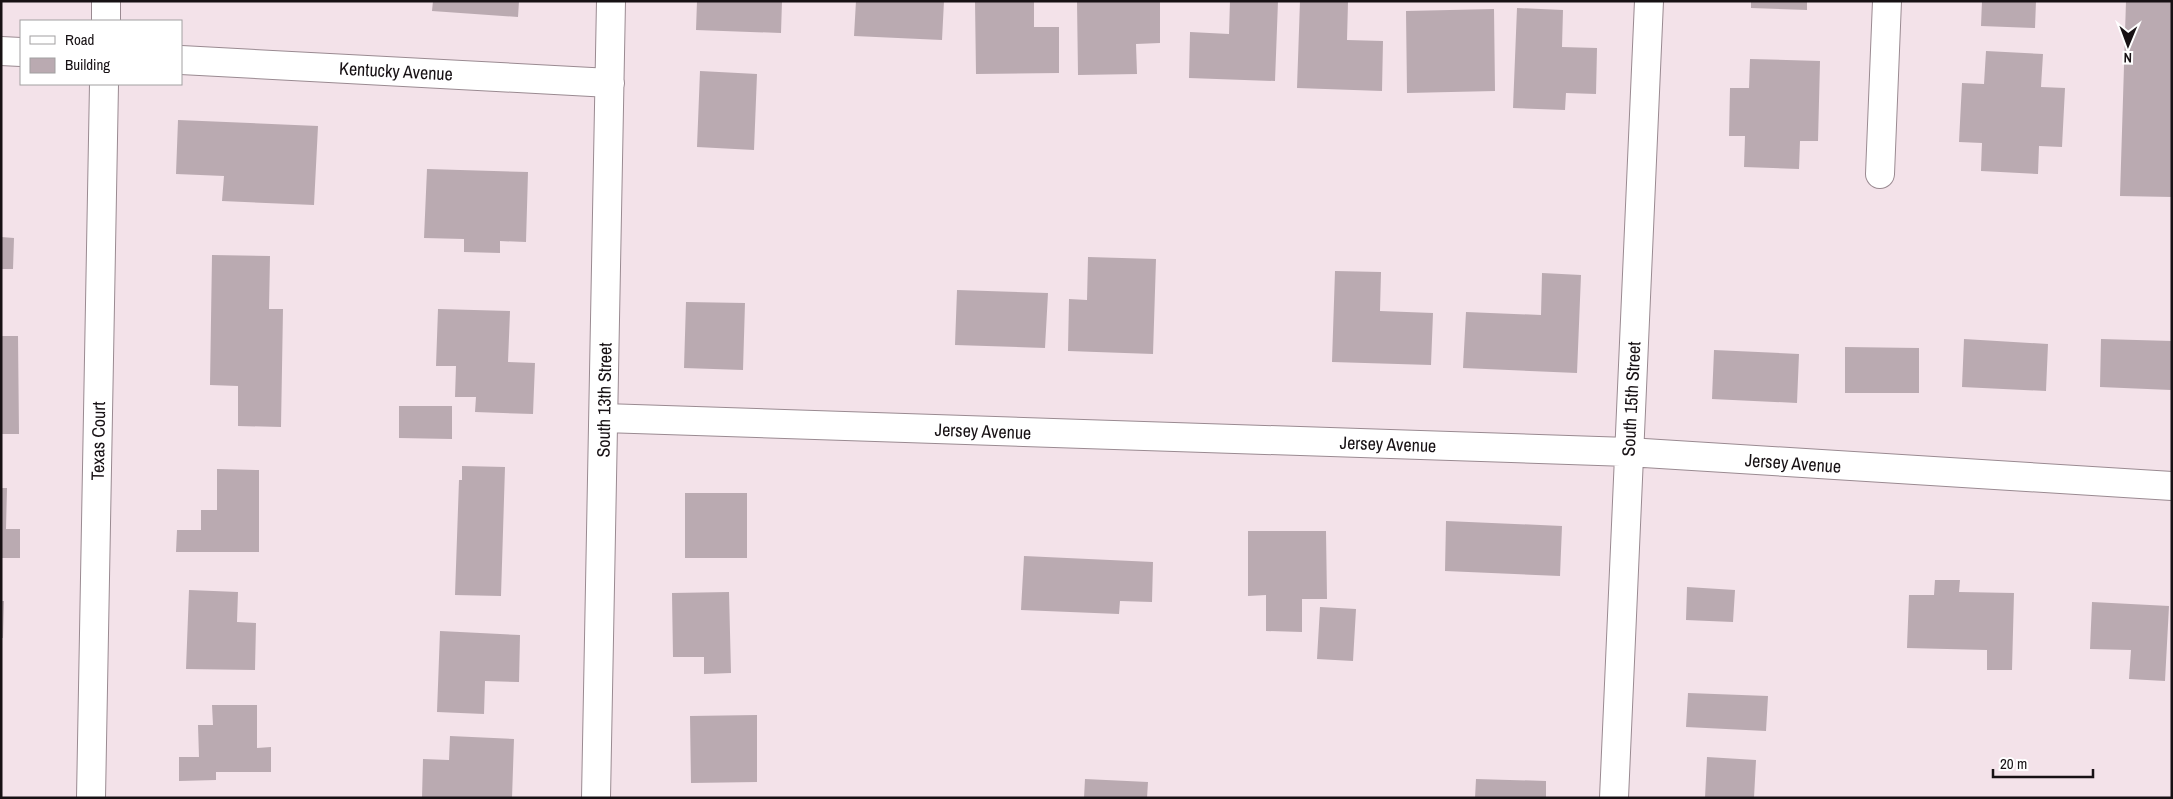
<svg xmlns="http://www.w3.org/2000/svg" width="2173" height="799" font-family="'Archivo Narrow',sans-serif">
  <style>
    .building { fill: #baaab1 }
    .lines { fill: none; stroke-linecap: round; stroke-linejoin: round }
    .minor-casing { stroke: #9a8a91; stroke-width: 30 }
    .minor { stroke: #fff; stroke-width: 28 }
    .labels { text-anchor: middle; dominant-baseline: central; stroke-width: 4.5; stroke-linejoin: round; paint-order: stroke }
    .street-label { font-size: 18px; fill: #171114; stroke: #fff }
  </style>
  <rect width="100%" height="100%" fill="#f3e2e9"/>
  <path class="building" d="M 433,1 L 519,1 L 518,17 L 432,11 Z
    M 697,1 L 782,1 L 781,33 L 696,30 Z
    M 856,1 L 944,1 L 942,40 L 854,36 Z
    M 975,1 L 1034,1 L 1034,27 L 1059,27 L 1059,73 L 976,74 Z
    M 1077,1 L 1160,1 L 1160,43 L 1136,44 L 1137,74 L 1078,75 Z
    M 1230,1 L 1278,1 L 1275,81 L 1189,78 L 1190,32 L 1229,34 Z
    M 1300,1 L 1348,2 L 1347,40 L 1383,41 L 1382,91 L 1297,88 Z
    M 1751,1 L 1807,1 L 1807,10 L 1751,8 Z
    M 1982,1 L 2036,1 L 2035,28 L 1981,26 Z
    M 2126,1 L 2172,1 L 2172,197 L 2120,196 Z
    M 1517,8 L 1563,10 L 1562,47 L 1597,48 L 1596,94 L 1566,93 L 1565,110 L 1513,108 Z
    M 1494,9 L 1495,91 L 1407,93 L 1406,11 Z
    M 1986,51 L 2043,54 L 2041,87 L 2065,88 L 2062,147 L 2039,146 L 2038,174 L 1981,171 L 1982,143 L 1959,142 L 1962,83 L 1984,84 Z
    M 1750,59 L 1820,61 L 1818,141 L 1800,141 L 1799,169 L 1744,167 L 1745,136 L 1729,136 L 1730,88 L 1749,88 Z
    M 700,71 L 757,74 L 754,150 L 697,147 Z
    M 178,120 L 318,126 L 314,205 L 222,201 L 224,176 L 176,174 Z
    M 427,169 L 528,172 L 526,242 L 500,241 L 500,253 L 464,252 L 464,239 L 424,238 Z
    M 1,237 L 14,238 L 13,269 L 1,269 Z
    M 212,255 L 270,256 L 269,309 L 283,309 L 281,427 L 238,426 L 238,386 L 210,385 Z
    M 1088,257 L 1156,259 L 1153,354 L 1068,351 L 1069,299 L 1087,300 Z
    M 1335,271 L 1381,272 L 1380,311 L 1433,313 L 1431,365 L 1332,362 Z
    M 1542,273 L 1581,275 L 1577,373 L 1463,368 L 1466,312 L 1541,315 Z
    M 957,290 L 1048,293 L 1045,348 L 955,345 Z
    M 686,302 L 745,303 L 743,370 L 684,368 Z
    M 438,309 L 510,311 L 508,362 L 535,363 L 533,414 L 475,412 L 476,397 L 455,397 L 456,366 L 436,366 Z
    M 1,336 L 18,336 L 19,434 L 1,434 Z
    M 1964,339 L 2048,344 L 2046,391 L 1962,387 Z
    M 2101,339 L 2172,341 L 2171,390 L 2100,387 Z
    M 1845,347 L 1919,348 L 1919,393 L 1845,393 Z
    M 1714,350 L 1799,354 L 1797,403 L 1712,399 Z
    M 399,406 L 452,406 L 452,439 L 399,438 Z
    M 462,466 L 505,467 L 501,596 L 455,595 L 459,480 L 462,480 Z
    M 217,469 L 259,470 L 259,552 L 176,552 L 177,530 L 201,530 L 201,510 L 217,510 Z
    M 1,488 L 7,488 L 6,529 L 20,529 L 20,558 L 1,558 Z
    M 685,493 L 747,493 L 747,558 L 685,558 Z
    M 1446,521 L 1562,526 L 1560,576 L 1445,571 Z
    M 1248,531 L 1326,531 L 1327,599 L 1302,599 L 1302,632 L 1266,631 L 1266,595 L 1248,596 Z
    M 1024,556 L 1153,562 L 1152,602 L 1120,601 L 1119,614 L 1021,610 Z
    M 1935,580 L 1960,580 L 1959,592 L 2014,593 L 2012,670 L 1987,670 L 1987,650 L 1907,648 L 1909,595 L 1934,595 Z
    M 1687,587 L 1735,590 L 1733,622 L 1686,620 Z
    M 189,590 L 238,592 L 237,622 L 256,623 L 255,670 L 186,669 Z
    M 729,592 L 731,673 L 704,674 L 704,657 L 673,657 L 672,593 Z
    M 1,601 L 4,601 L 3,638 L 1,638 Z
    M 2092,602 L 2169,606 L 2165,681 L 2129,679 L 2131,650 L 2090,649 Z
    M 1320,607 L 1356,609 L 1353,661 L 1317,659 Z
    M 440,631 L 520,635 L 519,682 L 485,681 L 484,714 L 437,712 Z
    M 1688,693 L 1768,696 L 1766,731 L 1686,727 Z
    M 212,705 L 257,705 L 257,748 L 271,747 L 271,772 L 216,772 L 216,780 L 179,781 L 179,757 L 199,757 L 198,725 L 213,725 Z
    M 757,715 L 757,782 L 691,783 L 690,716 Z
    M 450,736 L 514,739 L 512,798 L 422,798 L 423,759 L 449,760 Z
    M 1707,757 L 1756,760 L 1754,798 L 1705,798 Z
    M 1085,779 L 1148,782 L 1147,798 L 1084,798 Z
    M 1476,779 L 1546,781 L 1546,798 L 1475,798 Z"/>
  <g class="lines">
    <defs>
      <path id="minor" d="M 106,21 L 106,1
        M 1,51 L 21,52
        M 181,60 L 610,83
        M 1880,174 L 1887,1
        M 604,418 L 1628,452 L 2172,486
        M 91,798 L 104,84
        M 596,798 L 611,1
        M 1614,798 L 1649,1"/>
    </defs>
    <use href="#minor" class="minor-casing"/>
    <use href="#minor" class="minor"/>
  </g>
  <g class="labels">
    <g class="street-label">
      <text transform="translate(396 71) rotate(3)">Kentucky Avenue</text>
      <text transform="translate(1631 399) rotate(-87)">South 15th Street</text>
      <text transform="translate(604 400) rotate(-89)">South 13th Street</text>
      <text transform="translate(983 431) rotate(2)">Jersey Avenue</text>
      <text transform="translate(98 441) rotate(-89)">Texas Court</text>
      <text transform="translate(1388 444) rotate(2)">Jersey Avenue</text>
      <text transform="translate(1793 463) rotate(4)">Jersey Avenue</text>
    </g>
  </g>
  <rect width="2173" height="799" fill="none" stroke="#171114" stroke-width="5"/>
  <rect x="20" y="20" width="162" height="65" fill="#ffffff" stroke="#a2a0a1"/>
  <rect x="30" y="36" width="25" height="8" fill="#ffffff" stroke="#a2a0a1"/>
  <text x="65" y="45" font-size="15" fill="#171114">Road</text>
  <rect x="30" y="58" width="25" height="15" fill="#baaab1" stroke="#a2a0a1"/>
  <text x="65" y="70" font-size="15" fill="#171114">Building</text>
  <g transform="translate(2128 45) rotate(181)" stroke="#ffffff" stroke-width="4" paint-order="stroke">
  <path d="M0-4L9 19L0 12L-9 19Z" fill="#171114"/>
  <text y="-8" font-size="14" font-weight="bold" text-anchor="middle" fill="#171114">N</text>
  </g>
  <path d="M1993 769v8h100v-8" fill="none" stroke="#171114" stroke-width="2.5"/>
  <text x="2000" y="769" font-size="15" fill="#171114" stroke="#ffffff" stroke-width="4" paint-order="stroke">20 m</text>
</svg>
